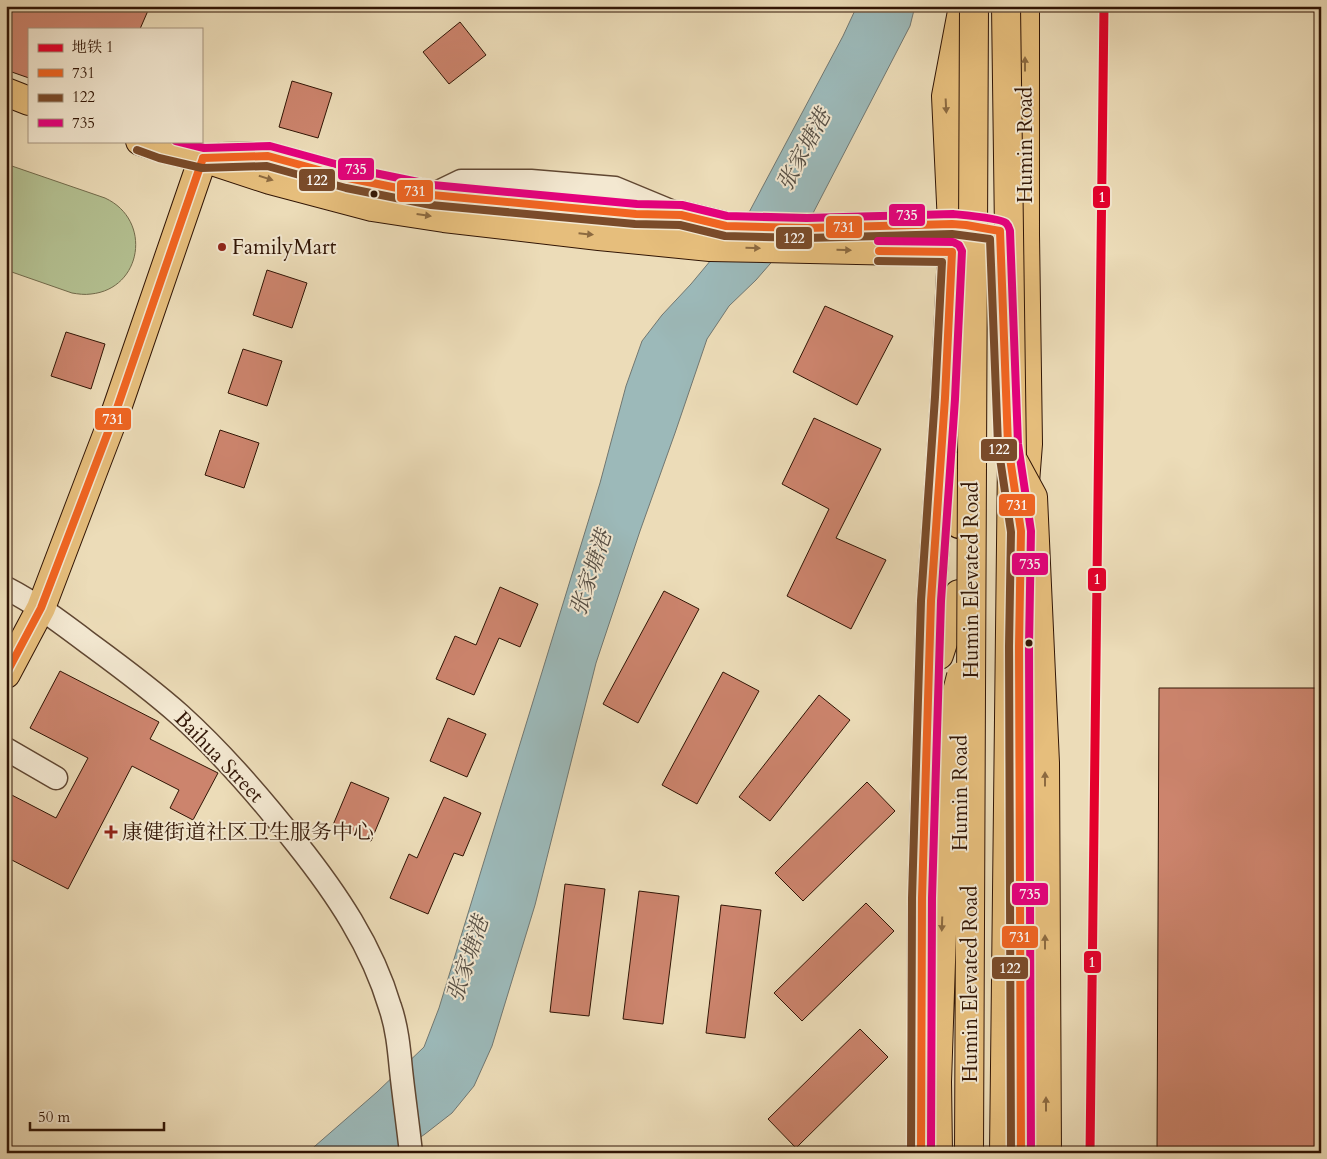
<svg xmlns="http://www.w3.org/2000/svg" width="1327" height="1159" font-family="Cardo,'Noto Serif SC',serif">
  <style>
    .garden { fill: #b4c192; stroke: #726b4c }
    .water { fill: #9cb9b9; stroke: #717771 }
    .building { fill: #cc846d; stroke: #311505 }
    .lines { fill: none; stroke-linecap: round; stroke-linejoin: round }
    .minor-casing { stroke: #604732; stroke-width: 25 }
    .major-casing { stroke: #311505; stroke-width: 30 }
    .minor { stroke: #f3e8d1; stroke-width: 22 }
    .major { stroke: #e6be7c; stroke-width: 28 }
    .highway-bridge-casing { stroke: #311505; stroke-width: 30; stroke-linecap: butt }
    .highway-bridge { stroke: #e6be7c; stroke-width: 28 }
    .bus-1-casing { stroke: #f3e8d1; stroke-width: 11 }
    .bus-2-casing { stroke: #f3e8d1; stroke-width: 11 }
    .bus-3-casing { stroke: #f3e8d1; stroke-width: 11 }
    .bus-1 { stroke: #f26522; stroke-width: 8 }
    .bus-2 { stroke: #7a4b2a; stroke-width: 8 }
    .bus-3 { stroke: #e5007d; stroke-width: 8 }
    .metro-1-casing { stroke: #f3e8d1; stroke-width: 12 }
    .metro-1 { stroke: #e4002b; stroke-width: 9 }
    .oneway { fill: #8c6a40 }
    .bus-dot { fill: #311505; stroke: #f3e8d1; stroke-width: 2 }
    .poi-dot { fill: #8f2418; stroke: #f3e8d1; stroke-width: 2 }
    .labels { text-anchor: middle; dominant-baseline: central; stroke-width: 4; stroke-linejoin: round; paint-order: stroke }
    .street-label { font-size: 21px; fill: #311505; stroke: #f3e8d1 }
    .poi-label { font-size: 21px; fill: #311505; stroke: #f3e8d1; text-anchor: start }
    .water-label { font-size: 22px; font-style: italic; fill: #564e44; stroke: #f3e8d1 }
    .line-badge { stroke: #f3e8d1; stroke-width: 2 }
    .badge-label { font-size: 14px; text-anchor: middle; font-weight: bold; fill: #fff }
  </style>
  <rect width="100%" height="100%" fill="#ecdcb8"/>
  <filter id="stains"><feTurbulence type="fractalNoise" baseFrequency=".004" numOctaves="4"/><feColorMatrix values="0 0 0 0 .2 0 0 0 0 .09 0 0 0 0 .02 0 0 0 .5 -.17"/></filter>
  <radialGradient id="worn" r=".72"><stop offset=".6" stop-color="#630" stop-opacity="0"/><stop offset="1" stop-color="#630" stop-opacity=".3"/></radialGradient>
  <path class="garden" d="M 6,164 L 105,198 C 153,220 142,289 91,294 C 85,295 78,294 72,293 L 6,270 Z"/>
  <path class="water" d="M 857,6 L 915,6 L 910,26 L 811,217 L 756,280 L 729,306 L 707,339 L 675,433 L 640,531 L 596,663 L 535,905 L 492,1046 L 474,1086 L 452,1113 L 425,1134 L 398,1153 L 307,1153 L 377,1092 L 424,1047 L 439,1008 L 600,483 L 626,386 L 642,341 L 662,315 L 691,284 L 746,218 L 843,36 Z"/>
  <path class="building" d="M 6,6 L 150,6 L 140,29 L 29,29 L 29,78 L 6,70 Z
    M 460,22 L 486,55 L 449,84 L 423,52 Z
    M 292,81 L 332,93 L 318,138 L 279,127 Z
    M 267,270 L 307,283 L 292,328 L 253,315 Z
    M 825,306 L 893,336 L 857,405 L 793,372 Z
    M 66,332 L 105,344 L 91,389 L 51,376 Z
    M 243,349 L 282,361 L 267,406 L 228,393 Z
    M 814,418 L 881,449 L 836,538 L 886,560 L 851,629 L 787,596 L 829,509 L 782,484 Z
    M 220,430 L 259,443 L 244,488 L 205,475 Z
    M 500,587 L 538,604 L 520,647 L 499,638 L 474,695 L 436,679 L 455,636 L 476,645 Z
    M 664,591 L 699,609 L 638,723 L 603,704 Z
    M 60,671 L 159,722 L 150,739 L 218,773 L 193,820 L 170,808 L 179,790 L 132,766 L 68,889 L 6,857 L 6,792 L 56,818 L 88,758 L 30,728 Z
    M 723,672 L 759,691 L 697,804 L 662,785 Z
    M 1159,688 L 1321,688 L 1321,1153 L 1157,1153 Z
    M 819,695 L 850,720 L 770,821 L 739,797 Z
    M 448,718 L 486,734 L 467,777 L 430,761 Z
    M 351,782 L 389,798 L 371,841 L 333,825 Z
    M 867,782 L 895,811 L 803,901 L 775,873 Z
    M 444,797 L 481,813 L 463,856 L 454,853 L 428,914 L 390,898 L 409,854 L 417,858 Z
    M 565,884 L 605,889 L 589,1016 L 550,1012 Z
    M 639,891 L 679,896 L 663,1024 L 623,1019 Z
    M 866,903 L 894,931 L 802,1021 L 774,993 Z
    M 721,905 L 761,910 L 745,1038 L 706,1033 Z
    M 860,1029 L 888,1057 L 796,1148 L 768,1119 Z"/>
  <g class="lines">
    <defs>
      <path id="minor" d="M 432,195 L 461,181 L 531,181 L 615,188 L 673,212
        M 6,588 C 37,604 63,624 91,645 C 121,667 152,690 180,715 C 223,754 261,798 297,844 C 336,893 372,946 390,1007 C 397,1027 399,1049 401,1070 C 404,1098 408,1125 411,1153
        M 6,749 L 56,778"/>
      <path id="major" d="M 6,92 L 29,101
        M 140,141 L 161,148 L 203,158 L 270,180 L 372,207 L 444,218 L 599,236 L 710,247 L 952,252 L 965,250 L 1025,235
        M 222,157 L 268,156 L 348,178 L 432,195 L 636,214 L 681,215 L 726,226 L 807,228 L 952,224 L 969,225
        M 953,466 L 959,524
        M 1024,495 L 1028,444 L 1025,235 L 1025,6
        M 939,655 L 959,594
        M 6,674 L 41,608 L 92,474 L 115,414 L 203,158
        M 1020,915 L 1021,1153
        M 921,1153 L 922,898 L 931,601 L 945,398 L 952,252 L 952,224 L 946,96 L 963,6"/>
    </defs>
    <use href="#minor" class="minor-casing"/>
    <use href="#major" class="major-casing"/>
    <use href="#minor" class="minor"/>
    <use href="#major" class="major"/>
    <defs>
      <path id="highway-bridge" d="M 1014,462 L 1033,497 L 1045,763 L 1047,1153
        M 938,1153 L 937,1082 L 949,723 L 961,676
        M 969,1153 L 974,6
        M 1004,1153 L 1012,458 L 1006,6"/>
    </defs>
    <use href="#highway-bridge" class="highway-bridge-casing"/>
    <use href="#highway-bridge" class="highway-bridge"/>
    <defs>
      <path id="bus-1" d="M 203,158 L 268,156 L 348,178 L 432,195 L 636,214 L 681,215 L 726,226 L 807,228 L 952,224 L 966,225 L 1000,231 L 1008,445 L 1021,531 L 1019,646 L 1021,1153
        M 879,251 L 952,252 L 945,398 L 931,601 L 922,898 L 921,1153
        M 6,674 L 41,608 L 115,414 L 203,158"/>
      <path id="bus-2" d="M 137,150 L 159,158 L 202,168 L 267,166 L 346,188 L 431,205 L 635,224 L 680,225 L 725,236 L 807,238 L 952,234 L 990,239 L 998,445 L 1011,532 L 1009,646 L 1011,1153
        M 878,261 L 942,262 L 935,397 L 921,601 L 912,898 L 911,1153"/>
      <path id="bus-3" d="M 176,141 L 204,148 L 270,146 L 350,168 L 433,185 L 637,204 L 682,205 L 727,216 L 807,218 L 953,214 C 963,215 1000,218 1006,223 C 1009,226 1009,227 1010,231 L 1018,444 L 1031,531 L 1029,646 L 1031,1153
        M 878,241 L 953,242 L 959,245 L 962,251 L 955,399 L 941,601 L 932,898 L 931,1153"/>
    </defs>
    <use href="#bus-1" class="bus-1-casing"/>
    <use href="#bus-2" class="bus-2-casing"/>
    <use href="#bus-3" class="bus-3-casing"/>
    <use href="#bus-1" class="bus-1"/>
    <use href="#bus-2" class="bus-2"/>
    <use href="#bus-3" class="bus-3"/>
    <defs>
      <path id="metro-1" d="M 1090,1153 L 1104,6"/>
    </defs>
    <use href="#metro-1" class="metro-1-casing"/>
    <use href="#metro-1" class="metro-1"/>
  </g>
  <defs><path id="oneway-solid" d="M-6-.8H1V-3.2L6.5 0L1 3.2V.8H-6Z" transform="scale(1.25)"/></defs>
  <g class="oneway">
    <use href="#oneway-solid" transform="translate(1025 64) rotate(-90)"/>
    <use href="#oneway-solid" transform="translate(946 106) rotate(87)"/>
    <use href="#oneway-solid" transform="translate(266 178) rotate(17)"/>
    <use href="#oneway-solid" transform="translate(424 215) rotate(8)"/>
    <use href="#oneway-solid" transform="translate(586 234) rotate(6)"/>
    <use href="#oneway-solid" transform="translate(753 248) rotate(2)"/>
    <use href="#oneway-solid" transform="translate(844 250) rotate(2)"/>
    <use href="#oneway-solid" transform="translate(1045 779) rotate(-90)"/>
    <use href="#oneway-solid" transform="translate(942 924) rotate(92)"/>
    <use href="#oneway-solid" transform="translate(1045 942) rotate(-90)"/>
    <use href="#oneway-solid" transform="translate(1046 1104) rotate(-90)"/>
  </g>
  <g class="bus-dot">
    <circle cx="374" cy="194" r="4.5"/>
    <circle cx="1029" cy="643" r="4.5"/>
  </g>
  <g class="poi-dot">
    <circle cx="222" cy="247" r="5"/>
    <path d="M108.5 824.5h5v5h5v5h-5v5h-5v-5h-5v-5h5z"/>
  </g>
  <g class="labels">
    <g class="street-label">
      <text transform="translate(1025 145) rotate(-90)">Humin Road</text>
      <text transform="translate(971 580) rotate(-90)">Humin Elevated Road</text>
      <text transform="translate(219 757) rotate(46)">Baihua Street</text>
      <text transform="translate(960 793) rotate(-90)">Humin Road</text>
      <text transform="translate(970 984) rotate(-90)">Humin Elevated Road</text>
    </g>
    <g class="poi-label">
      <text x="232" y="247">FamilyMart</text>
      <text x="122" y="832">康健街道社区卫生服务中心</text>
    </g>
    <g class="water-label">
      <text transform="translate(804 150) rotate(-62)">张家塘港</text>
      <text transform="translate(591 573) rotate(-72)">张家塘港</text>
      <text transform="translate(468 959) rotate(-72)">张家塘港</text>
    </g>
  </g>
  <g class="line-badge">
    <rect x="337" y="157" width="38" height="24" rx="5" fill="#e5007d"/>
    <rect x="298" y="168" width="38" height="24" rx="5" fill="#7a4b2a"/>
    <rect x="396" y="179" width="38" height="24" rx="5" fill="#f26522"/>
    <rect x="1092" y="185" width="19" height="24" rx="5" fill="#e4002b"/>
    <rect x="888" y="203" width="38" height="24" rx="5" fill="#e5007d"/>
    <rect x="825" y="215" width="38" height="24" rx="5" fill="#f26522"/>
    <rect x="775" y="226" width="38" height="24" rx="5" fill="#7a4b2a"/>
    <rect x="94" y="407" width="38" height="24" rx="5" fill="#f26522"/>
    <rect x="980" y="438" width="38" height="24" rx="5" fill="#7a4b2a"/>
    <rect x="998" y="493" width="38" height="24" rx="5" fill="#f26522"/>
    <rect x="1011" y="552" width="38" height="24" rx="5" fill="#e5007d"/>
    <rect x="1087" y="567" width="20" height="25" rx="5" fill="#e4002b"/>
    <rect x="1011" y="882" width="38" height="24" rx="5" fill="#e5007d"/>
    <rect x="1001" y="925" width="38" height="24" rx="5" fill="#f26522"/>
    <rect x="1083" y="950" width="19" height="24" rx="5" fill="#e4002b"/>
    <rect x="991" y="956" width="38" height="24" rx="5" fill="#7a4b2a"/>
  </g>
  <g class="badge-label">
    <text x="356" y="174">735</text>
    <text x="317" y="185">122</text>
    <text x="415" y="196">731</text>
    <text x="1102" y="202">1</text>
    <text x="907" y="220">735</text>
    <text x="844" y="232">731</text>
    <text x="794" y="243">122</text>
    <text x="113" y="424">731</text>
    <text x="999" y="454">122</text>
    <text x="1017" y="510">731</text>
    <text x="1030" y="569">735</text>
    <text x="1097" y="584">1</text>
    <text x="1030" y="899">735</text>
    <text x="1020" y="942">731</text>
    <text x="1092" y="967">1</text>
    <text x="1010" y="973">122</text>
  </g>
  <rect width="1327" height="1159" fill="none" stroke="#ecdcb8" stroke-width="25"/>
  <rect x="8" y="8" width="1312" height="1144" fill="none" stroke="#311505" stroke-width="2.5"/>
  <rect x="12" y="12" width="1302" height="1134" fill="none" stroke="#311505"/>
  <rect x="28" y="28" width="175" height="115" fill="#f3e8d1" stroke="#a5947f"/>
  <rect x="38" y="44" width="25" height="8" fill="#e4002b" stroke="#a5947f"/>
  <text x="72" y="52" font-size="15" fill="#311505">地铁 1</text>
  <rect x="38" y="69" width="25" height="8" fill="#f26522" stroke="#a5947f"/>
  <text x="72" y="78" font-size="15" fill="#311505">731</text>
  <rect x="38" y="94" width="25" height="8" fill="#7a4b2a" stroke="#a5947f"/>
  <text x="72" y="102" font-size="15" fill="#311505">122</text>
  <rect x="38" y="119" width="25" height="8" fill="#e5007d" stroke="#a5947f"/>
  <text x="72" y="128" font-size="15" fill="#311505">735</text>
  <path d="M30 1122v8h134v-8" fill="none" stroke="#311505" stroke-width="2.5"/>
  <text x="38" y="1122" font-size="15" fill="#311505" stroke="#f3e8d1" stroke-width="4" paint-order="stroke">50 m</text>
  <rect width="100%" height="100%" filter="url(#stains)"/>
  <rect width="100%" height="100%" fill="url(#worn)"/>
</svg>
